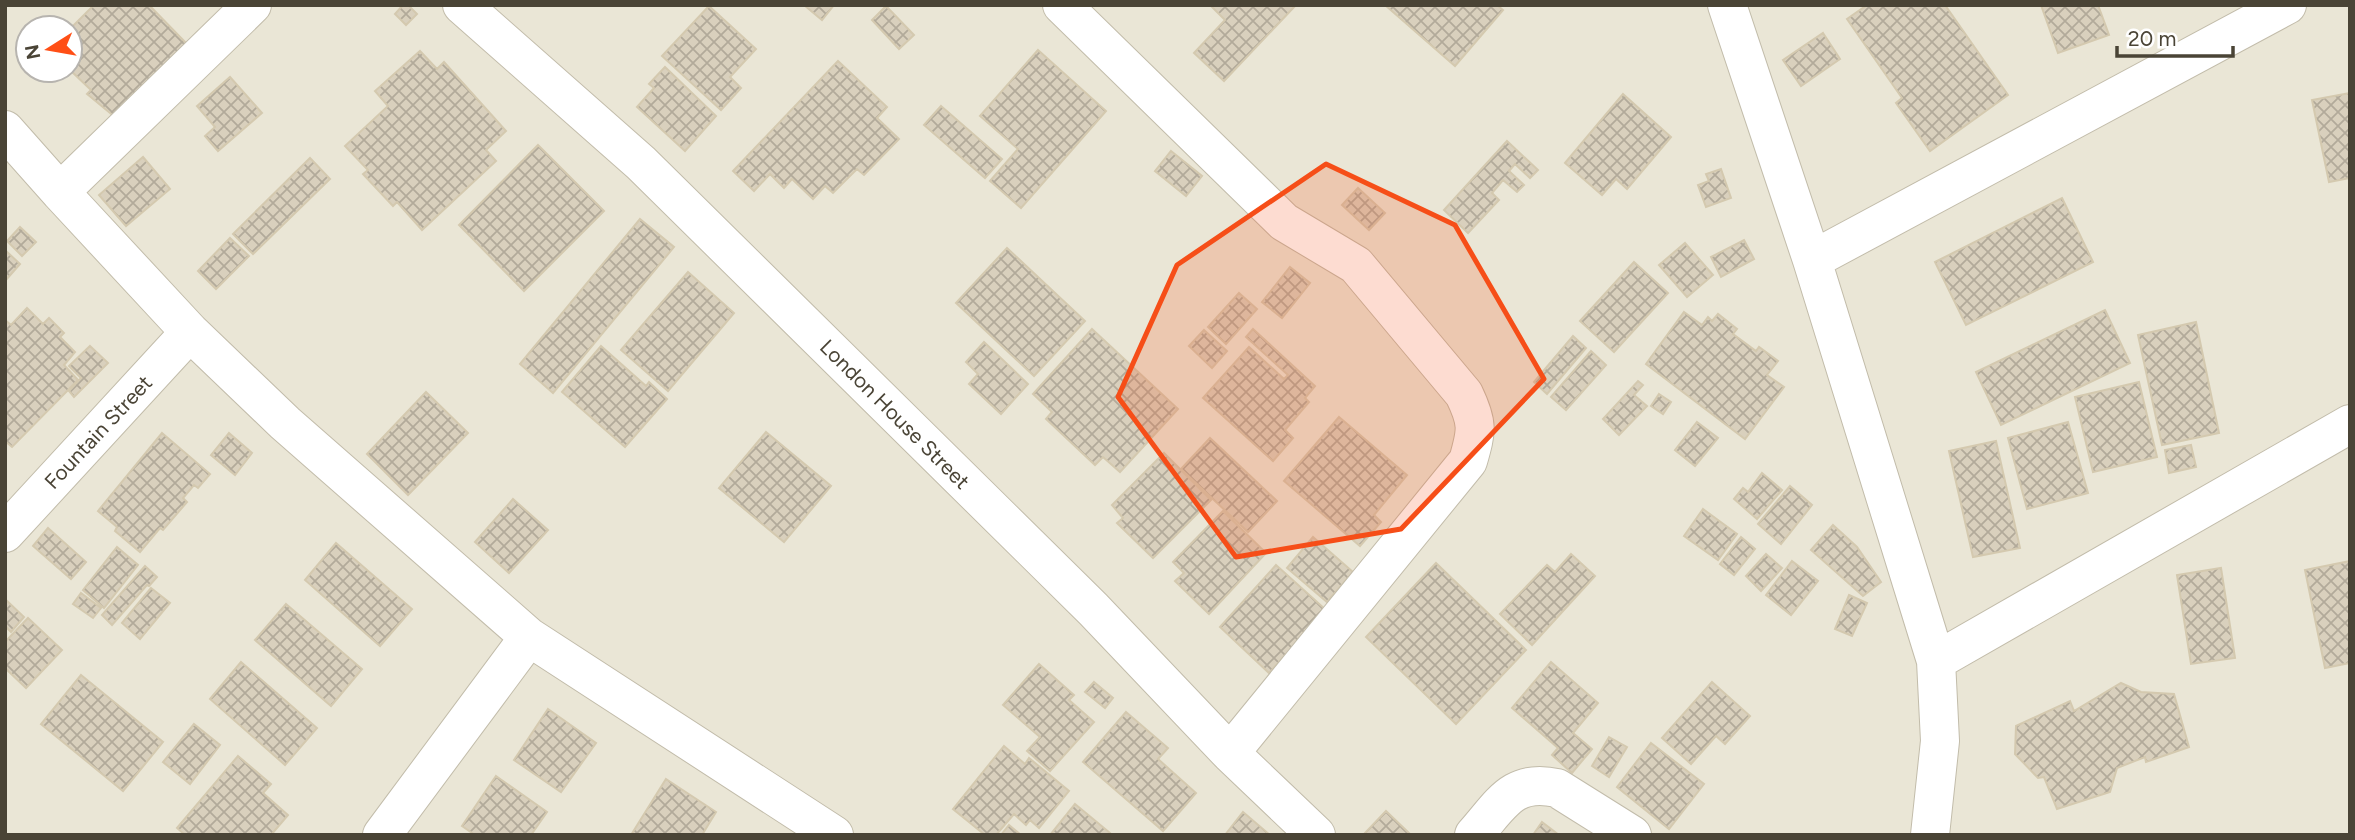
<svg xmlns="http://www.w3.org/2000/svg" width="2355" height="840" font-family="Figtree,sans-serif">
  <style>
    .residential { fill: #eae6d6; fill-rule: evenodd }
    .building { fill: url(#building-cross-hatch); stroke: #d4c9af; stroke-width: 2 }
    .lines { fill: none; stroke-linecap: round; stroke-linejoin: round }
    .street-casing { stroke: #c2bcaa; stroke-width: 40 }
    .street { stroke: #fff; stroke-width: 38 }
    .marked { fill: #f64e18; fill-opacity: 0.2; stroke: #f64e18; stroke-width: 5; stroke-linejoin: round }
    .labels { text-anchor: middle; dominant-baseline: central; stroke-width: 5; stroke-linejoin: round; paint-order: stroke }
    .street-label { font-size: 21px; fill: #4a4436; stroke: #fff }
  </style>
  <defs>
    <pattern id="building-cross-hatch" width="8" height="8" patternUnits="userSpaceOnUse" patternTransform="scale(1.75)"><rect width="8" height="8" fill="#d9d0bd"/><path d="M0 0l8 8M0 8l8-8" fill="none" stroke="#b2aa9a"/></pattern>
  </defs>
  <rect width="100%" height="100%" fill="#f6f3e9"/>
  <path class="residential" d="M 5,5 L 2350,5 L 2350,835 L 5,835 ZM 28,28 L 70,28 L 70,70 L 28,70 Z"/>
  <path class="building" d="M 94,5 L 149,5 L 187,44 L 116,118 L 87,94 L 91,90 L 70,70 L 70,29 Z
    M 403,5 L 408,5 L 417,14 L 406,25 L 395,14 Z
    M 804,5 L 834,5 L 822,20 Z
    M 1210,5 L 1296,5 L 1224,81 L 1194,53 L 1225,20 Z
    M 1385,5 L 1497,5 L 1503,10 L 1455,66 Z
    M 1867,5 L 1945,5 L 2008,95 L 1930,151 L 1896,103 L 1902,98 L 1847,19 Z
    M 2041,5 L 2098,5 L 2109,35 L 2058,53 Z
    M 709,6 L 756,49 L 730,77 L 741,88 L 721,110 L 662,56 Z
    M 886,6 L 914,35 L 899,49 L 872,20 Z
    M 1823,33 L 1840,59 L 1801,86 L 1783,60 Z
    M 1038,50 L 1106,111 L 1021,208 L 990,181 L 1018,149 L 980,116 Z
    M 420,51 L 437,69 L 444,62 L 506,131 L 486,150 L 496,161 L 422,230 L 397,202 L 393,206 L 363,174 L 368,170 L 345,146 L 388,106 L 375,91 Z
    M 838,61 L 887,107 L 877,118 L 899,139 L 864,175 L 857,169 L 833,193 L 825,186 L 813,199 L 792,179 L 784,188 L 770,174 L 754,191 L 733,171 Z
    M 665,67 L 716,116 L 685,151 L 637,107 L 654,88 L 649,84 Z
    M 230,77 L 262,113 L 218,151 L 205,136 L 215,127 L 197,106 Z
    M 2350,93 L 2350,178 L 2329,182 L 2312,100 Z
    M 1623,94 L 1671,137 L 1627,189 L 1616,179 L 1602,195 L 1565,163 Z
    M 941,106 L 1002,159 L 985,178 L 924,125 Z
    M 1507,141 L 1538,170 L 1530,178 L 1515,164 L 1509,171 L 1524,185 L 1517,192 L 1503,180 L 1492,193 L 1499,200 L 1468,233 L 1444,210 Z
    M 538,145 L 604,211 L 524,291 L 459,225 Z
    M 1171,151 L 1202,176 L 1186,196 L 1155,171 Z
    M 143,157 L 170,189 L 126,226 L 99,195 Z
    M 310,158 L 330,179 L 253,254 L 233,234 Z
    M 1721,169 L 1731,198 L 1706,207 L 1698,185 L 1709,181 L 1706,174 Z
    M 1358,188 L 1385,213 L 1369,230 L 1342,205 Z
    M 2062,198 L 2093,262 L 1966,325 L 1935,262 Z
    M 640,219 L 674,247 L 553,393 L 520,364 Z
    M 20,227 L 36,242 L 22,256 L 7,241 Z
    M 230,238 L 249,256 L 216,289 L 198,271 Z
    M 1744,240 L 1754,259 L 1721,277 L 1711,257 Z
    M 1685,243 L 1713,275 L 1687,297 L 1659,265 Z
    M 1007,248 L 1085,321 L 1034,376 L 956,303 Z
    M 5,250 L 20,264 L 5,281 Z
    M 1634,262 L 1668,293 L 1614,352 L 1580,321 Z
    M 1290,267 L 1310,283 L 1282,318 L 1262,302 Z
    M 688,272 L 734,313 L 668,391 L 621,350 Z
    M 1239,293 L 1257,309 L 1226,344 L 1208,327 Z
    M 27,308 L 43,324 L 49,318 L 64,333 L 60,337 L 75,352 L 64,365 L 78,380 L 12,447 L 5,441 L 5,320 L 11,325 Z
    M 2105,310 L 2130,363 L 2001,425 L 1976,372 Z
    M 1684,312 L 1702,325 L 1708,317 L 1712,321 L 1718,314 L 1737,329 L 1733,334 L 1756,351 L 1759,347 L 1778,361 L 1767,375 L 1784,387 L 1745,439 L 1646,364 Z
    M 2196,322 L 2219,433 L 2162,445 L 2138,335 Z
    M 1092,329 L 1178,409 L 1120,472 L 1103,457 L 1095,465 L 1046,419 L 1052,412 L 1033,394 Z
    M 1253,329 L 1315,386 L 1305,398 L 1309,402 L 1285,430 L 1293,438 L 1273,461 L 1203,398 L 1249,347 L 1284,379 L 1288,375 L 1246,337 Z
    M 1204,330 L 1227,351 L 1212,368 L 1189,346 Z
    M 1573,336 L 1586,348 L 1547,394 L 1534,382 Z
    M 984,342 L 1028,384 L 1001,414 L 969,384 L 978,374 L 966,362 Z
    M 90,346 L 108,363 L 74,397 L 69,391 L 81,378 L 69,366 Z
    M 601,346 L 646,386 L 649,382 L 667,399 L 625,447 L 562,392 Z
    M 1591,351 L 1606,365 L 1566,410 L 1551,397 Z
    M 1638,381 L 1643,385 L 1634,395 L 1647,406 L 1619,435 L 1603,419 Z
    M 2139,382 L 2157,457 L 2093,472 L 2075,397 Z
    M 426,392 L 468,433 L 408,495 L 367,454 Z
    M 1659,394 L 1671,402 L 1663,414 L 1651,406 Z
    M 1339,417 L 1407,475 L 1374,515 L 1381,522 L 1360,546 L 1284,481 Z
    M 1697,422 L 1718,438 L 1695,466 L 1675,450 Z
    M 2068,422 L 2088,493 L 2027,509 L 2008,438 Z
    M 766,432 L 831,486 L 784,542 L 719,488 Z
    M 162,433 L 210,474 L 198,488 L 194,485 L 183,498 L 187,502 L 163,530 L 160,528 L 140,552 L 115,531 L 117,527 L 98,511 Z
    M 229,433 L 252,453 L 235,475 L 211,455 Z
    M 1210,438 L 1277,501 L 1248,532 L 1181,469 Z
    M 1996,441 L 2020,548 L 1973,557 L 1949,451 Z
    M 2191,445 L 2196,467 L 2169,473 L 2165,450 Z
    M 1164,453 L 1211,500 L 1153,558 L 1117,523 L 1123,518 L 1112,505 Z
    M 1762,473 L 1782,490 L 1757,519 L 1734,499 L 1743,488 L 1748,492 Z
    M 1790,486 L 1812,505 L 1781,544 L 1758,524 Z
    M 513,499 L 548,530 L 509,573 L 475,542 Z
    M 1703,509 L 1737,534 L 1718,560 L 1684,536 Z
    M 1223,511 L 1266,553 L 1209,614 L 1175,581 L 1184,573 L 1173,562 Z
    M 1833,525 L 1857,547 L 1881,582 L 1863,596 L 1811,550 Z
    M 48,528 L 86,562 L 71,579 L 33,546 Z
    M 1313,537 L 1353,572 L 1327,602 L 1287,568 Z
    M 1741,537 L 1755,549 L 1734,575 L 1720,564 Z
    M 336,543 L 412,609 L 380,646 L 305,580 Z
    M 117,547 L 138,565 L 104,608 L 83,590 Z
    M 1571,554 L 1595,576 L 1532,645 L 1500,614 L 1547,565 L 1555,572 Z
    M 1766,554 L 1782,568 L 1761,591 L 1746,576 Z
    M 1792,561 L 1818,581 L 1791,615 L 1766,595 Z
    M 2350,561 L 2350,663 L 2325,668 L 2305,570 Z
    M 1436,563 L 1526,650 L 1456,724 L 1366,637 Z
    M 1276,565 L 1326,610 L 1269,673 L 1220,627 Z
    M 145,566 L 157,577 L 149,586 L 147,585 L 112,625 L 102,615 Z
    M 2221,568 L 2235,658 L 2191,664 L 2177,575 Z
    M 151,588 L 170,603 L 140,639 L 122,623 Z
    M 81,593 L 101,608 L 93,618 L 73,604 Z
    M 1849,595 L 1867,603 L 1852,636 L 1835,629 Z
    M 5,599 L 24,617 L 11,632 L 5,626 Z
    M 286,604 L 362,669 L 331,706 L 255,640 Z
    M 28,618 L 62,650 L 26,688 L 5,668 L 5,642 Z
    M 241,662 L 317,728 L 285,765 L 210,699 Z
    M 1551,662 L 1598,703 L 1573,733 L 1592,749 L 1572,773 L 1552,755 L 1558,748 L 1512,708 Z
    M 1039,664 L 1074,695 L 1069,700 L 1094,722 L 1050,771 L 1027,751 L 1040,737 L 1003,705 Z
    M 81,675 L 163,742 L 123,791 L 41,724 Z
    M 1094,682 L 1113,698 L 1105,708 L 1085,692 Z
    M 1712,682 L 1750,716 L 1725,744 L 1716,736 L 1691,764 L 1662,738 Z
    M 2121,683 L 2141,692 L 2174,694 L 2189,747 L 2146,762 L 2145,757 L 2117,768 L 2110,792 L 2057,809 L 2044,777 L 2038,778 L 2015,754 L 2016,726 L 2070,701 L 2074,711 Z
    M 548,709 L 596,743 L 561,792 L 514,760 Z
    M 1126,712 L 1168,748 L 1158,759 L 1196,793 L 1163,831 L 1083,762 Z
    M 194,724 L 220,745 L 190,784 L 163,762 Z
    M 1609,737 L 1627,747 L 1609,777 L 1592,766 Z
    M 1651,743 L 1704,784 L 1669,829 L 1617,787 Z
    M 1004,746 L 1025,764 L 1029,758 L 1069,791 L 1039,828 L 1030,820 L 1026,825 L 1014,814 L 996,835 L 985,835 L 953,809 Z
    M 238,756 L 271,784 L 263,793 L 288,815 L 271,835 L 185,835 L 177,828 Z
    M 496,776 L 547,812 L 531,835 L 475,835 L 462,826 Z
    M 666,779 L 716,812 L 702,835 L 631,835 Z
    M 1075,804 L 1110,833 L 1109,835 L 1050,835 Z
    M 1386,811 L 1411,835 L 1364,834 Z
    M 1243,812 L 1270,835 L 1225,835 Z
    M 1542,822 L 1559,835 L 1533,835 Z
    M 1009,825 L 1021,835 L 1001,835 Z"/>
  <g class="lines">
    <defs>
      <path id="street" d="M 462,5 L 641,163 L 1093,609 L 1230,753 L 1316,835
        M 1062,5 L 1284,222 L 1356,265 L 1464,394 C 1478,423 1477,430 1468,461 L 1230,753
        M 1727,5 L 1812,260 L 1936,661 L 1940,741 L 1930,835
        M 5,130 L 60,192 L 190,332 L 285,423 L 529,637 L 834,835
        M 60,192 L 252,5
        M 1812,260 L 2287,5
        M 5,533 L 190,332
        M 1936,661 L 2350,424
        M 382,835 L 529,637
        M 1474,835 C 1501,805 1512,778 1557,788 L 1632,835"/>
    </defs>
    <use href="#street" class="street-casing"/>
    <use href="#street" class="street"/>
  </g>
  <path class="marked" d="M 1326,164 L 1455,225 L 1544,379 L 1401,529 L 1236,557 L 1118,397 L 1177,265 Z"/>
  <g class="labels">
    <g class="street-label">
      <text transform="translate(895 414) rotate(45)">London House Street</text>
      <text transform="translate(98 432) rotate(-47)">Fountain Street</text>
    </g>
  </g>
  <rect width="2355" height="840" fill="none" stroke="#4a4436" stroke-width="14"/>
  <g transform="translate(49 49) rotate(259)"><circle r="33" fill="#ffffff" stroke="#b7b4af" stroke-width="2"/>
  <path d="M0-5L12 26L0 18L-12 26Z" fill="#ff4f16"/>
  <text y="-10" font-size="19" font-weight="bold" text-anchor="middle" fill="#4a4436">N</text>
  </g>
  <path d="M2117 46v10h116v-10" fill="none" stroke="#4a4436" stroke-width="3.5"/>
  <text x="2128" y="46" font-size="21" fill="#4a4436" stroke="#ffffff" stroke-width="5" paint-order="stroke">20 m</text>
</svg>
